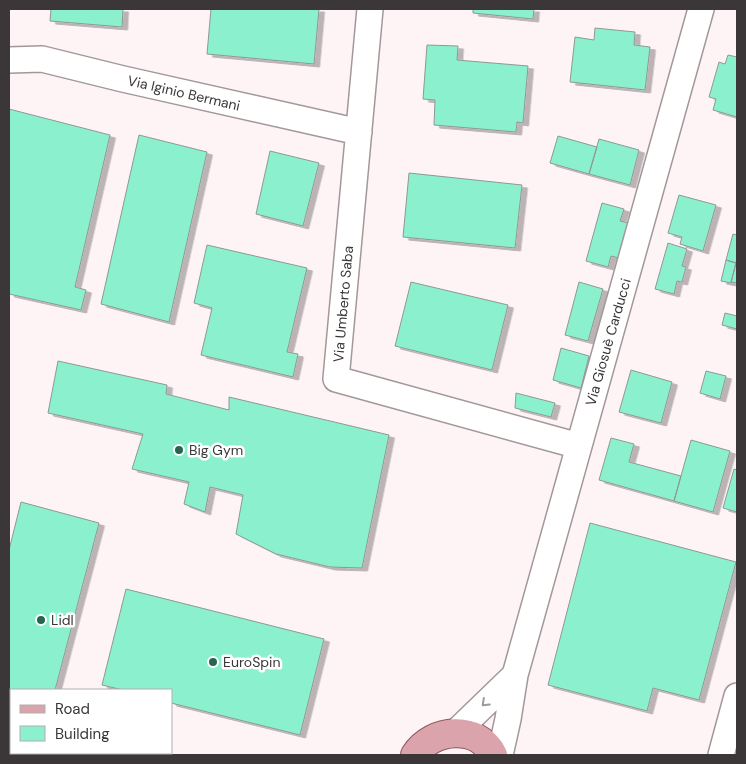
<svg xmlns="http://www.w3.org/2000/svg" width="746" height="764" font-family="'DM Sans',sans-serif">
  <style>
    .building { fill: #8af0ce; stroke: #8e9894; filter: url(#shadow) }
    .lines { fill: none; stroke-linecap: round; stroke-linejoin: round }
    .minor-casing { stroke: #a29898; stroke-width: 28 }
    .major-casing { stroke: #93565e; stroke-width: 30 }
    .minor { stroke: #fff; stroke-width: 25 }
    .major { stroke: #dba3ab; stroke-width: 28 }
    .oneway { stroke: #9d9b9c }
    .poi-dot { fill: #266551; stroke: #fff; stroke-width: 2 }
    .labels { text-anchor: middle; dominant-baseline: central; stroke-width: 5; stroke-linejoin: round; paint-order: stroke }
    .street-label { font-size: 14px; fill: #3b3738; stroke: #fff }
    .poi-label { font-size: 14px; fill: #3b3738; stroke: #fff; text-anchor: start }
  </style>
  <defs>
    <filter id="shadow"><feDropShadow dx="5.5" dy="3" stdDeviation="0" flood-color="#0004"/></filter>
  </defs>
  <rect width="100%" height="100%" fill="#fff4f5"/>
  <path class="building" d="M 51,9 L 123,9 L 122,27 L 50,21 Z
    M 211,9 L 319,9 L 314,64 L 207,54 Z
    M 473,9 L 534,9 L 533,19 L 473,13 Z
    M 595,28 L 635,32 L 634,45 L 650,47 L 645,90 L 570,82 L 575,37 L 594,40 Z
    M 427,45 L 458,46 L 457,60 L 528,66 L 523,123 L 517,122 L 516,132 L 434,125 L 435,100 L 423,99 Z
    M 728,55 L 737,57 L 737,117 L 713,110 L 716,99 L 709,97 L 719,62 L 725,64 Z
    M 9,109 L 110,135 L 75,287 L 86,290 L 81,310 L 9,294 Z
    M 139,135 L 207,152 L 169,322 L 101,304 Z
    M 558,136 L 597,147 L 589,174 L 550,163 Z
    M 599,139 L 639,150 L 630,185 L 589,174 Z
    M 270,151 L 319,163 L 303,226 L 256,214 Z
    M 409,173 L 522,185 L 515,248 L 403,237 Z
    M 679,195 L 716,205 L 703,251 L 680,244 L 682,237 L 668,233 Z
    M 602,203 L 624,209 L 620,221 L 629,223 L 619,258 L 611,256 L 608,267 L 586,261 Z
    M 733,234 L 737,235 L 737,259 L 736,263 L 726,260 Z
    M 668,243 L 687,249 L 682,266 L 686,267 L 682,282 L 677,281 L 674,294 L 655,289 Z
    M 207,245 L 307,268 L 287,352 L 298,354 L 293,377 L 201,355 L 212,308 L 194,303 Z
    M 737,259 L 737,283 L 731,282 Z
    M 726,260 L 736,263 L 731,283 L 721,281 Z
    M 411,282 L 508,305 L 492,370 L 395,346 Z
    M 579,282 L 603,289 L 588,341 L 565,335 Z
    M 725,313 L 737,316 L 737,329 L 722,325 Z
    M 561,348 L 589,356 L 581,388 L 553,380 Z
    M 58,361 L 167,385 L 166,394 L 229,410 L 229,397 L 389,435 L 362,568 L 330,567 L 276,554 L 236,534 L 243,495 L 210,487 L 205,512 L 184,504 L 189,482 L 132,469 L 143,434 L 48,413 Z
    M 631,370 L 672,382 L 661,423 L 619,412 Z
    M 706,371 L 726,376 L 720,399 L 700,393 Z
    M 516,393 L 555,403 L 551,417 L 515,408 Z
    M 611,438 L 634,444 L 629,462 L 681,476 L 674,501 L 599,480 Z
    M 691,440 L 730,451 L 713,512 L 674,501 Z
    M 734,469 L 737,470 L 737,512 L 723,508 Z
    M 21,502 L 99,523 L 55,690 L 11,690 L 11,753 L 38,753 L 37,755 L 9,755 L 9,550 Z
    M 590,523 L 736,562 L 699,700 L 653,688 L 647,711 L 548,685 Z
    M 126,589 L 324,639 L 300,735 L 171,703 L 171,690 L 123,690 L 102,685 Z"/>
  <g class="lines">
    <defs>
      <path id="minor" d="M 370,9 L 336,379 L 579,446
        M 9,60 L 42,59 L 123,79 L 359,132
        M 455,733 L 515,675
        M 500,755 L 508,719 L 515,675 L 701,9
        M 721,755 L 737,696"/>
      <path id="major" d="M 415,755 C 432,728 478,724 493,755"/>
    </defs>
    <use href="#minor" class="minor-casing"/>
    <use href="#major" class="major-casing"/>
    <use href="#minor" class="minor"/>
    <use href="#major" class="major"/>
  </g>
  <defs><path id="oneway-chevron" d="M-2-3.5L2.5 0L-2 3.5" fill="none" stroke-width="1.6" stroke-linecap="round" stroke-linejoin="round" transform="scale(1.25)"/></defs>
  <use class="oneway" href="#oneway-chevron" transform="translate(485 703) rotate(137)"/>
  <g class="poi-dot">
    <circle cx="179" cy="450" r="5"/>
    <circle cx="41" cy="620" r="5"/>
    <circle cx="213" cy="662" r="5"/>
  </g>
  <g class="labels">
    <g class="street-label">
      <text transform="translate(184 93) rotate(13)">Via Iginio Bermani</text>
      <text transform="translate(343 304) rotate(-85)">Via Umberto Saba</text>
      <text transform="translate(608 342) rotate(-74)">Via Giosuè Carducci</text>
    </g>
    <g class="poi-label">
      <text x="189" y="450">Big Gym</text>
      <text x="51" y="620">Lidl</text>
      <text x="223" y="662">EuroSpin</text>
    </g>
  </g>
  <rect width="746" height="764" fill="none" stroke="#3b3738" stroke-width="20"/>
  <rect x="10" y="689" width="162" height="65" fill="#ffffff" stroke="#b1afaf"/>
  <rect x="20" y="705" width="25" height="8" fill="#dba3ab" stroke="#b1afaf"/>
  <text x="55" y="714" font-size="15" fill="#3b3738">Road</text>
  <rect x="20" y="726" width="25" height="15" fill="#8af0ce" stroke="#b1afaf"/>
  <text x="55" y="739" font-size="15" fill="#3b3738">Building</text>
</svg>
